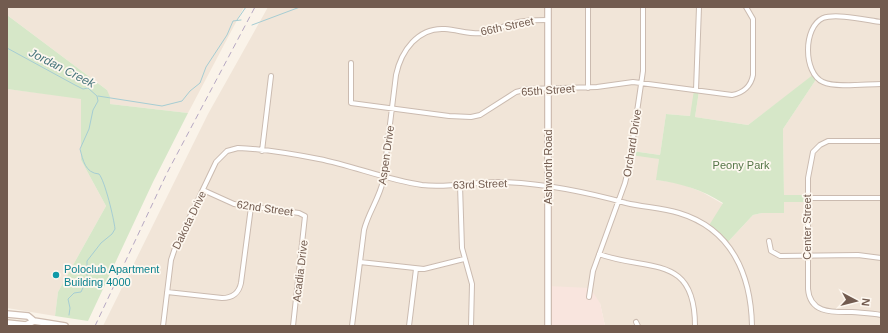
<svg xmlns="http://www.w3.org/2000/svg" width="888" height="333" font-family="Helvetica,sans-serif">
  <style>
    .residential { fill: #f1e5d8; fill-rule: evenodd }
    .commercial { fill: #f9e5de }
    .green { fill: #d6e7c8 }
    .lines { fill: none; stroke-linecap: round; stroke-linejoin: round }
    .stream { stroke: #a6cdd3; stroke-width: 1 }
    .street-casing { stroke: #cbbbb0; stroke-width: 6 }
    .secondary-casing { stroke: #cfbdb1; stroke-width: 8 }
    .street { stroke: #fff; stroke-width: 4 }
    .secondary { stroke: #fff; stroke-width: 5.5 }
    .rail { stroke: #b6a8c3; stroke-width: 1; stroke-dasharray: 6 4; stroke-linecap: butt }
    .culture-dot { fill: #0f9aa8; stroke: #fdf7ef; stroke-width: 1.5 }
    .labels { text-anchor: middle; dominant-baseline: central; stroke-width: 3.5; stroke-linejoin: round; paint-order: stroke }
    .street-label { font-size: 11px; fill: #725b4f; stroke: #fdf7ef }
    .park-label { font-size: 11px; fill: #577749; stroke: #fdf7ef }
    .culture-label { font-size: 11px; fill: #0d838f; stroke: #fdf7ef; text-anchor: start }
    .water-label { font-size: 12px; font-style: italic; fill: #47757c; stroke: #fdf7ef }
  </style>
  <rect width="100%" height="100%" fill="#faf3e9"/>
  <path class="residential" d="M 7,7 L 244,7 L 188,113 L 110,104 L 107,90 L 7,15 Z
    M 268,7 L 881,7 L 881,326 L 605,326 L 600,303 L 548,326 L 103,326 L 208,114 ZM 814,75 L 817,78 L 783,129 L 784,195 L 807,195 L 784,202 L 784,213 L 762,213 L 753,215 L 726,244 L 723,204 L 702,192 L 679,183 L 657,180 L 659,159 L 632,151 L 660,155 L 666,114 L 690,116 L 699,91 L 695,117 L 748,125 Z
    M 7,89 L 81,98 L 81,160 L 106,206 L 58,292 L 55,316 L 7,308 Z"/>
  <path class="commercial" d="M 548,286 L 590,288 L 600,303 L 605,326 L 548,326 Z"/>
  <path class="green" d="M 7,15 L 107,90 L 110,97 L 110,104 L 188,113 L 153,182 L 88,321 L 55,316 L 58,292 L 106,206 L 81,160 L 81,99 L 7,89 Z
    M 814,74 L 817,78 L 783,129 L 784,195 L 807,195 L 807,202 L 784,202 L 784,213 L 762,213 L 753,215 L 726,244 L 708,227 L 723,203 C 703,190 680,183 656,180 L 659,159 L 631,155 L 632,151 L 660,155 L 666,114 L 690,116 L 694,90 L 699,91 L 695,117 L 748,125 Z"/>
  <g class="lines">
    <path class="stream" d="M 237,20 L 246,7
      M 252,25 L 300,7
      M 7,48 L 75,85 L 83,89 L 88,88 L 97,96 L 98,101 L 93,110 L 89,129 L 80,149 C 83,160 85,173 99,174 C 105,181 114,219 115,229 L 112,234 L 101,243 L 87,261 L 87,279 L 81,292 L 74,293 L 68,299 L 70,308 L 69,315
      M 98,96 L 162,106 L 182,101 L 190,91 L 200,83 L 206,67 L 227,35 L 233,21 L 241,20"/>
    <defs>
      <path id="street" d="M 588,7 L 588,88
        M 881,22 C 866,20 836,13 823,18 C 803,27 803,73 823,82 C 836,88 866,84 881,84
        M 351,63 L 351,103 L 449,116 L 471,117 L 480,115 L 516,92 L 528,89 L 597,87 L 633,82 L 732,95 C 743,93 751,86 753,75 L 753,19 L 746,7
        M 696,90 L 699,7
        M 881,141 L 828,141 L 820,145 L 813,152 L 808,178 L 808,289 C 810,314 833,312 852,312 C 862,313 871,313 881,315
        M 262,151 L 271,76
        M 460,185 L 462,248 L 472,284 L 471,326
        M 203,190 L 234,204 L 299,213 L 305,216 L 293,326
        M 807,198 L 881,198
        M 769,241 L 771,251 L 780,256 L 858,255 L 881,258
        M 599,254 C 648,272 695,253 695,326
        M 360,262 L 424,269 L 464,259
        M 167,292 L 222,298 C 232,298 239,293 241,283 L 251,207
        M 589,297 L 593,271 L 625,183 L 629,166 L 643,71 L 643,7
        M 636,322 L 638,326
        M 163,326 L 171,260 L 175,248 L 216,162 L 227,151 L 238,148 C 265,149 293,154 319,159 C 354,166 387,180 422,185 C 448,188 474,182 500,182 C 542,183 586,192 626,203 C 643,207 662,208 679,213 C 732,229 751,275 752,326
        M 352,326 L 364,230 C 368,213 379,199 383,181 L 396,75 C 401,51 418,27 445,29 C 459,30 471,35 485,33 C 494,31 502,26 511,24 C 523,20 535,20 548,20
        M 409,326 L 416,269"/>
      <path id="secondary" d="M 548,7 L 548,326
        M 7,314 L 28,316 L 34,321 L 65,326
        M 7,323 L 26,325 L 34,321"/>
    </defs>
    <use href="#street" class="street-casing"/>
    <use href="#secondary" class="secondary-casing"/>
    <use href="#street" class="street"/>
    <use href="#secondary" class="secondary"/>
    <path class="rail" d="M 95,326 L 167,173 L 255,7"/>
  </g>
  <circle class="culture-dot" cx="56" cy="275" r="4"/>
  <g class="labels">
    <g class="street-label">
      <text transform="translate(507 26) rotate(-12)">66th Street</text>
      <text transform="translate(548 90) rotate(-4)">65th Street</text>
      <text transform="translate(632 143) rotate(-81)">Orchard Drive</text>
      <text transform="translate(386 155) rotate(-82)">Aspen Drive</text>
      <text transform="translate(548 167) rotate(-90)">Ashworth Road</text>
      <text transform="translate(480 184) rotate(-2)">63rd Street</text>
      <text transform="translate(265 208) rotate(8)">62nd Street</text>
      <text transform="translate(189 220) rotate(-64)">Dakota Drive</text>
      <text transform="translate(807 227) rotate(-90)">Center Street</text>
      <text transform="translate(300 271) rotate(-83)">Acadia Drive</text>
    </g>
    <g class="park-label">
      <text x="741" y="165">Peony Park</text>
    </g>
    <g class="culture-label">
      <text x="64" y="269">Poloclub Apartment<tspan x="64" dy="13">Building 4000</tspan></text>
    </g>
    <g class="water-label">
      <text transform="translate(62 68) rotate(27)">Jordan Creek</text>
    </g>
  </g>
  <rect width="888" height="333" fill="none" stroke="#725b4f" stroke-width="16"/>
  <g transform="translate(856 301) rotate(97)" stroke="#fdf7ef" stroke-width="3" paint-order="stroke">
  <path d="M0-3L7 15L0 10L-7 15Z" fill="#725b4f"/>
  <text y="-6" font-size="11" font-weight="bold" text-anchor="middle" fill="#725b4f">N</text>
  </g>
</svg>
